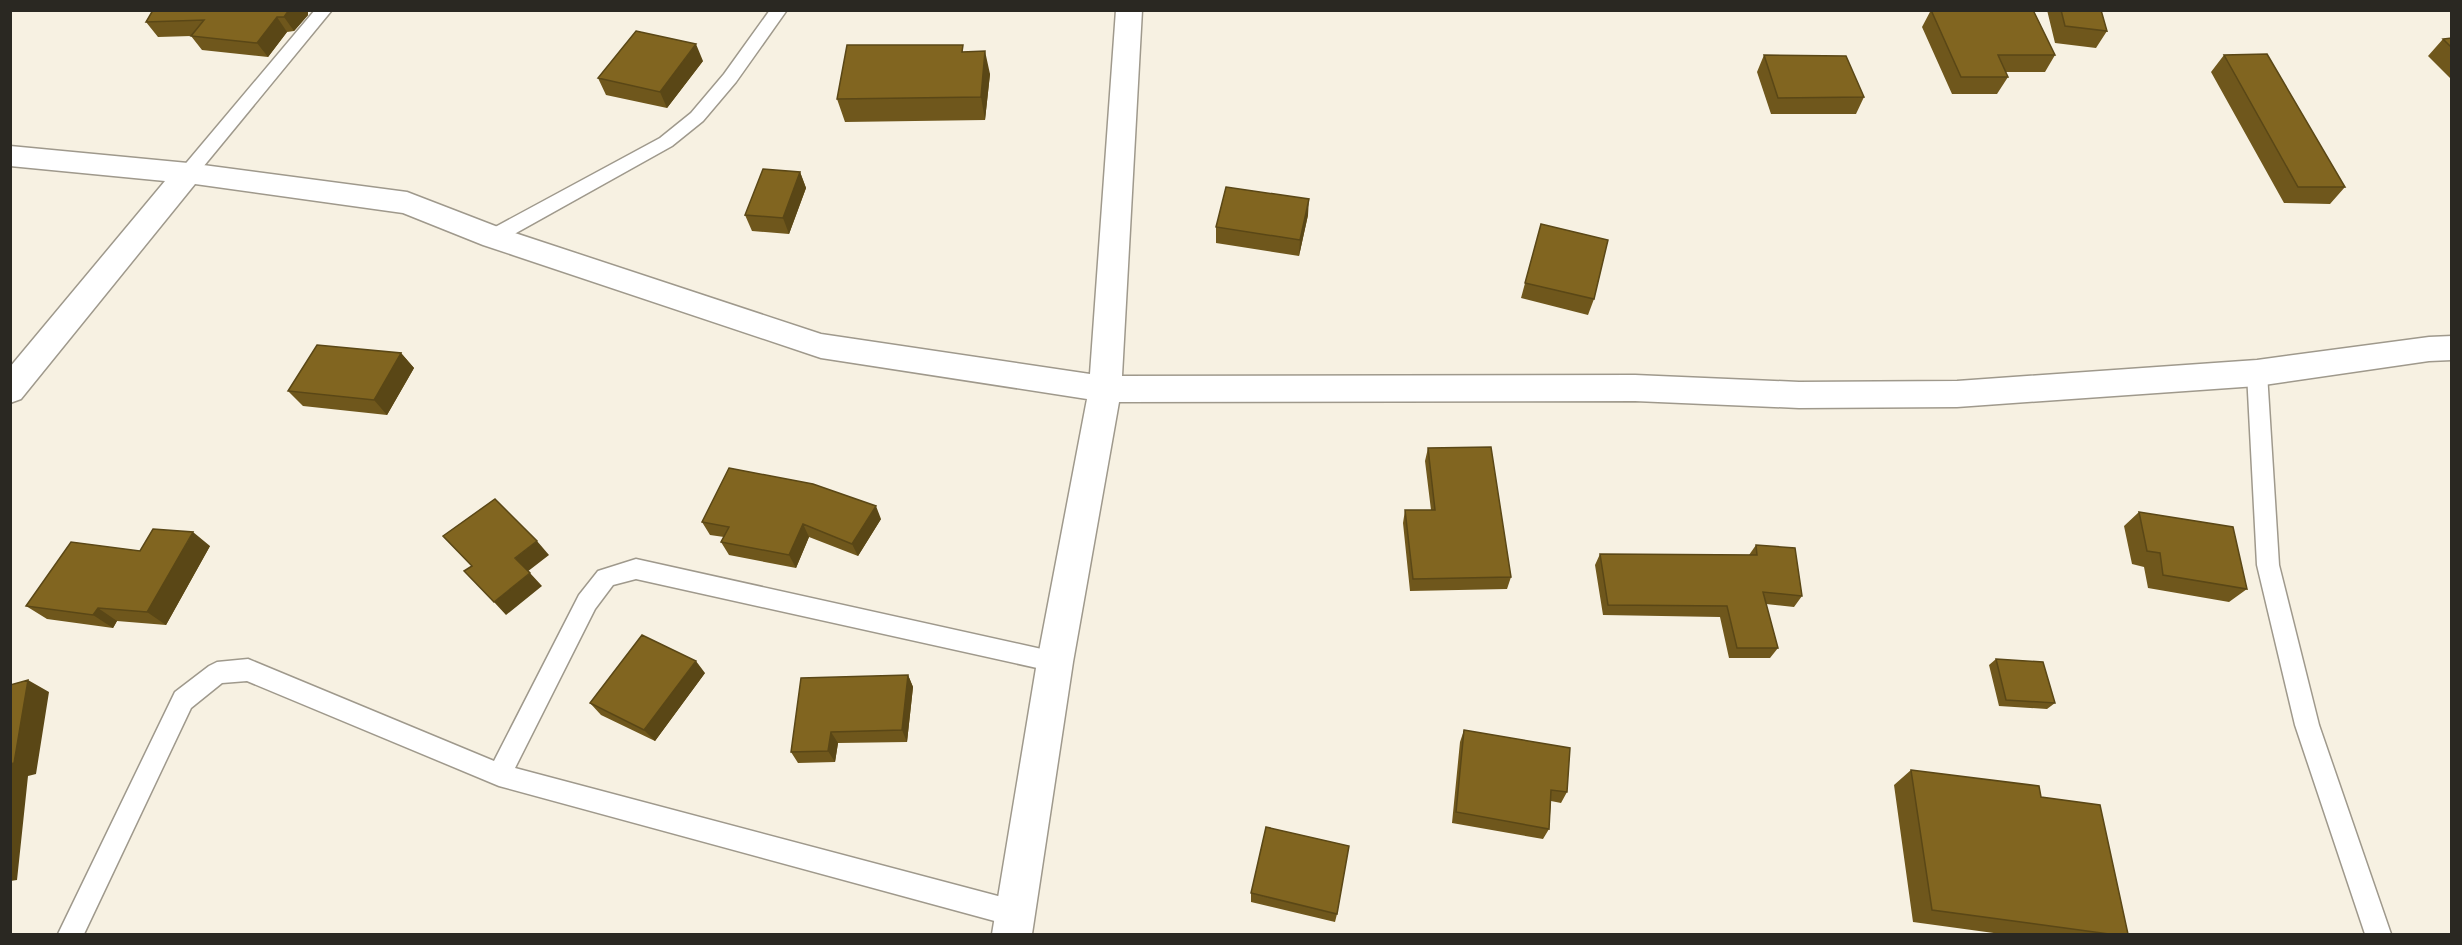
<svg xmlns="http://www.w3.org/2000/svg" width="2462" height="945" font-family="Overpass,sans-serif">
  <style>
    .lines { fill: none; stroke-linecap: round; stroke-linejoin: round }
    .service-casing { stroke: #9f998c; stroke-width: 3 }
    .minor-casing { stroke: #9f998c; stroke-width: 3 }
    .service { fill: #fff; fill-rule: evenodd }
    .minor { fill: #fff; fill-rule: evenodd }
    .wall { fill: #6f571c }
    .shaded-wall { fill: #5a4716 }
    .building { fill: #816520; stroke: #5a4716; stroke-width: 1.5 }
  </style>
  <rect width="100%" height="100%" fill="#f7f1e2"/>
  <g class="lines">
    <defs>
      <path id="service" d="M 315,10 L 332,10 L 194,178 L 188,179 L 182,178 L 179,173 L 182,168 Z
        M 770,10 L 787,10 L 736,82 L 703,121 L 672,146 L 500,242 L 493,244 L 486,242 L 484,237 L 486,232 L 660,138 L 691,113 L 724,74 Z
        M 2257,365 L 2264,367 L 2267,373 L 2279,565 L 2319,725 L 2391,934 L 2365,934 L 2295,725 L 2257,565 L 2247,373 L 2250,367 Z
        M 636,559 L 1055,652 L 1063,655 L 1066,662 L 1063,669 L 1055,672 L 636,579 L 613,585 L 595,609 L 515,768 L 1013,900 L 1022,904 L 1026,913 L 1022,922 L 1013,926 L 499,786 L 247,681 L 222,683 L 191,708 L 84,934 L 58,934 L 175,692 L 209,666 L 217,662 L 248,659 L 494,761 L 579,595 L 598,571 Z"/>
      <path id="minor" d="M 1116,10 L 1142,10 L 1122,376 L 1635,375 L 1799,382 L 1957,381 L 2257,360 L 2429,337 L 2452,336 L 2452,360 L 2429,361 L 2257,386 L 1957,407 L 1799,408 L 1635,401 L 1119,402 L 1073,662 L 1032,934 L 992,934 L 1037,662 L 1087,399 L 821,358 L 483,245 L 403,213 L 195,184 L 21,399 L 10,403 L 10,367 L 165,181 L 10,166 L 10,146 L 188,163 L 407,192 L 503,229 L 821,334 L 1090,374 Z"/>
    </defs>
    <use href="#service" class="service-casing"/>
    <use href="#minor" class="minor-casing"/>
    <use href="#service" class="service"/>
    <use href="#minor" class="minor"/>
  </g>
  <path class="wall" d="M 153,10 L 308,10 L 308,15 L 294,31 L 287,32 L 268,57 L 202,50 L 191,36 L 158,37 L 146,22 Z
    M 1931,10 L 2033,10 L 2055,55 L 2045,72 L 2005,72 L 2008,77 L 1997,94 L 1952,94 L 1922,27 Z
    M 2047,10 L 2101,10 L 2107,31 L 2096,48 L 2055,43 Z
    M 2451,38 L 2451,79 L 2428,56 L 2443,39 Z
    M 964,52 L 990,74 L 985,120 L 845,122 L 837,99 Z
    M 1764,55 L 1864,97 L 1856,114 L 1771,114 L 1757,72 Z
    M 2224,55 L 2345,187 L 2330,204 L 2284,203 L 2211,72 Z
    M 703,61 L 667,108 L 606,95 L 598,78 Z
    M 800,172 L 806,188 L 789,234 L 752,231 L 745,215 Z
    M 1308,215 L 1299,256 L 1216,243 L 1216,227 Z
    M 1541,224 L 1594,299 L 1588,315 L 1521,298 Z
    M 401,353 L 414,368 L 387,415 L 303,406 L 288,391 Z
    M 1428,448 L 1511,577 L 1507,589 L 1410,591 L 1403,523 L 1405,510 L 1431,510 L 1425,461 Z
    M 2139,512 L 2247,589 L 2229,602 L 2148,588 L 2144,567 L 2132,564 L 2124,526 Z
    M 881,519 L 858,556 L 809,537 L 796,568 L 729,555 L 721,542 L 724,537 L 710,535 L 702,522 Z
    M 1756,545 L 1802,596 L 1794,607 L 1766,604 L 1778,648 L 1770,658 L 1729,658 L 1720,617 L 1603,615 L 1595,565 L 1600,554 L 1749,555 Z
    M 210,546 L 166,625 L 117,621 L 113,628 L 47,619 L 26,606 L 140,551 Z
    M 1996,659 L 2055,703 L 2047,709 L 1999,706 L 1989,665 Z
    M 705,673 L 655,741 L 601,715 L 590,703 Z
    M 908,675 L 913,687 L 907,742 L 838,743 L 835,762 L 798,763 L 791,752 Z
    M 1464,730 L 1567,792 L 1561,803 L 1551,801 L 1549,829 L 1543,839 L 1452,823 L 1460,742 Z
    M 1911,770 L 2041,797 L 2128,934 L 2001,934 L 1913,922 L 1894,785 Z
    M 1251,893 L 1337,914 L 1335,922 L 1251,902 Z"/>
  <path class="shaded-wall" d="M 289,10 L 308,10 L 308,15 L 294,31 L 284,17 Z
    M 277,17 L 287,32 L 268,57 L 257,43 Z
    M 696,44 L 703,61 L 667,108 L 660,92 Z
    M 985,51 L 990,74 L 985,120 L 981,97 Z
    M 800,172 L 806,188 L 789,234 L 783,218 Z
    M 1309,199 L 1308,215 L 1299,256 L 1300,240 Z
    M 401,353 L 414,368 L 387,415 L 374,400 Z
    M 876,506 L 881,519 L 858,556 L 852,544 Z
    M 803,524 L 809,537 L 796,568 L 789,555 Z
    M 193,532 L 210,546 L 166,625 L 147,612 Z
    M 537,541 L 549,555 L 527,572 L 515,558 Z
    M 530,573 L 542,586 L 506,615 L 494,602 Z
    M 98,608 L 117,621 L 113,628 L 93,615 Z
    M 696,661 L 705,673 L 655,741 L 644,730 Z
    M 908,675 L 913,687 L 907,742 L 902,730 Z
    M 28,680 L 49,692 L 36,774 L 28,776 L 17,880 L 10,881 L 10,764 Z
    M 831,732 L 838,743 L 835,762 L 828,751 Z"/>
  <path class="building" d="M 153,10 L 289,10 L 284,17 L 277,17 L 257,43 L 191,36 L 204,20 L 146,22 Z
    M 1931,10 L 2033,10 L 2055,55 L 1998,55 L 2008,77 L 1961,77 Z
    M 2061,10 L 2101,10 L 2107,31 L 2065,26 Z
    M 636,31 L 696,44 L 660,92 L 598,78 Z
    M 2451,38 L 2451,47 L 2443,39 Z
    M 847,45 L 963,45 L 962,52 L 985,51 L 981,97 L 837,99 Z
    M 2267,54 L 2345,187 L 2298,187 L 2224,55 Z
    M 1764,55 L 1846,56 L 1864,97 L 1778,98 Z
    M 763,169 L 800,172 L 783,218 L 745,215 Z
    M 1226,187 L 1309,199 L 1300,240 L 1216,227 Z
    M 1541,224 L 1608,240 L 1594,299 L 1525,283 Z
    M 317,345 L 401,353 L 374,400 L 288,391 Z
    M 1491,447 L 1511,577 L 1413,579 L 1405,510 L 1435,510 L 1428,448 Z
    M 729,468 L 813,484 L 876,506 L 852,544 L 803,524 L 789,555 L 721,542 L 729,527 L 702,522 Z
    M 495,499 L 537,541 L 515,558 L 530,573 L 494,602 L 464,571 L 472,566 L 443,536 Z
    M 2139,512 L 2233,527 L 2247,589 L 2163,575 L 2160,553 L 2147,551 Z
    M 153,529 L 193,532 L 147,612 L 98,608 L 93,615 L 26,606 L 71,542 L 140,551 Z
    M 1756,545 L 1795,548 L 1802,596 L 1763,592 L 1778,648 L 1737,648 L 1727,606 L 1608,605 L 1600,554 L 1757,555 Z
    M 642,635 L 696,661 L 644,730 L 590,703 Z
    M 1996,659 L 2043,662 L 2055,703 L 2006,700 Z
    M 908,675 L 902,730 L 831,732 L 828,751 L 791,752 L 801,678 Z
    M 28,680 L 14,763 L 10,764 L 10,685 Z
    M 1464,730 L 1570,748 L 1567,792 L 1551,790 L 1549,829 L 1456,812 Z
    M 1911,770 L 2039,786 L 2041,797 L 2100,805 L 2128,934 L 2109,934 L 1932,910 Z
    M 1266,827 L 1349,846 L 1337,914 L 1251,893 Z"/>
  <rect width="2462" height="945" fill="none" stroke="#2a2822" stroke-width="24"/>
</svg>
